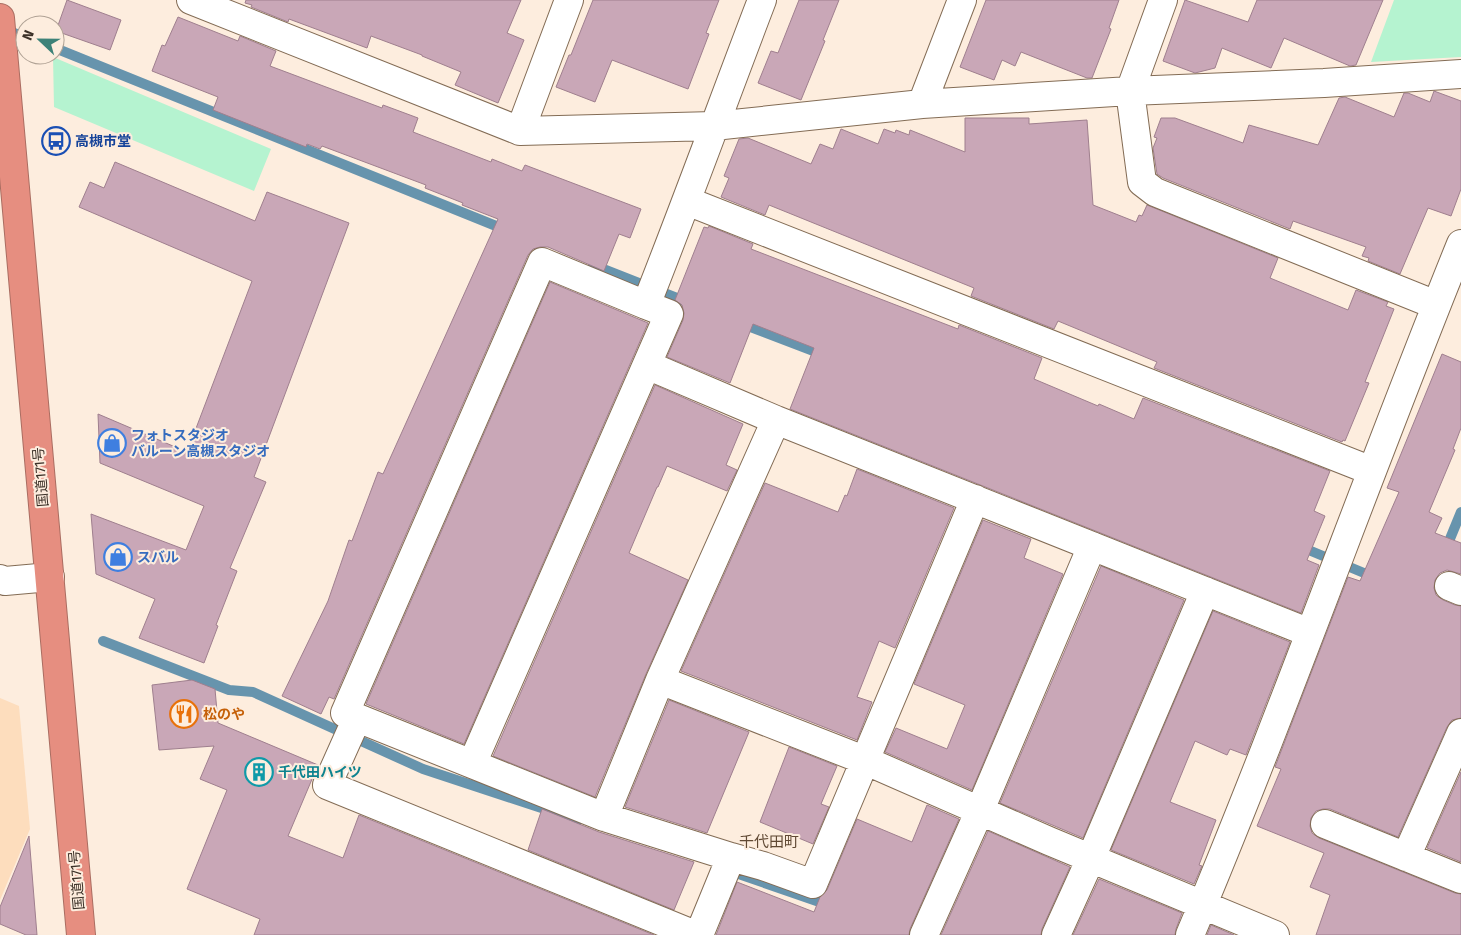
<svg xmlns="http://www.w3.org/2000/svg" width="1461" height="935" font-family="'Fira Sans','Noto Sans JP',sans-serif">
  <style>
    .built { fill: #fdddbd }
    .green { fill: #b5f3d0 }
    .lines { fill: none; stroke-linecap: round; stroke-linejoin: round }
    .stream { stroke: #6794ad; stroke-width: 10 }
    .building { fill: #c9a7b7; stroke: #9f7f8e }
    .street-casing { stroke: #836c55; stroke-width: 30 }
    .highway-casing { stroke: #aa6d61; stroke-width: 30 }
    .street { stroke: #fff; stroke-width: 28 }
    .highway { stroke: #e68e80; stroke-width: 28 }
    .labels { text-anchor: middle; dominant-baseline: central; stroke-width: 4; stroke-linejoin: round; paint-order: stroke }
    .transit-label { font-size: 14px; font-weight: bold; fill: #164399; stroke: #fdedde; text-anchor: start }
    .shop-label { font-size: 14px; font-weight: bold; fill: #366cbe; stroke: #fdedde; text-anchor: start }
    .street-label { font-size: 14px; fill: #3c3128; stroke: #fdedde }
    .food-label { font-size: 14px; font-weight: bold; fill: #c56008; stroke: #fdedde; text-anchor: start }
    .culture-label { font-size: 14px; font-weight: bold; fill: #0d838f; stroke: #fdedde; text-anchor: start }
    .neighbourhood-label { font-size: 15px; fill: #604934; stroke: #fdedde }
  </style>
  <rect width="100%" height="100%" fill="#fdedde"/>
  <path class="built" d="M 0,698 L 19,706 L 30,829 L 0,900 Z"/>
  <path class="green" d="M 1394,0 L 1461,0 L 1461,57 L 1371,62 Z
    M 53,57 L 271,149 L 254,191 L 54,107 Z"/>
  <g class="lines">
    <path class="stream" d="M 3,29 L 25,37
      M 55,48 L 506,230
      M 593,265 L 687,302
      M 740,323 L 824,355
      M 1299,546 L 1376,578
      M 1445,551 L 1461,512
      M 103,641 L 229,690 L 253,692 L 423,769 L 578,820
      M 727,870 L 831,906"/>
  </g>
  <path class="building" d="M 67,0 L 121,20 L 110,50 L 56,31 Z
    M 246,0 L 521,0 L 507,33 L 524,40 L 498,103 L 455,85 L 461,72 L 422,56 L 422,55 L 371,36 L 367,48 L 289,19 L 288,22 L 251,7 L 252,5 L 245,3 Z
    M 593,0 L 719,0 L 706,33 L 709,34 L 688,89 L 612,60 L 595,102 L 556,87 L 569,55 L 571,55 Z
    M 799,0 L 839,0 L 823,40 L 825,41 L 801,100 L 758,83 L 771,51 L 778,53 Z
    M 986,0 L 1119,0 L 1109,28 L 1111,29 L 1092,78 L 1087,78 L 1021,52 L 1015,66 L 1002,60 L 994,80 L 960,67 Z
    M 1185,0 L 1248,22 L 1257,0 L 1383,0 L 1356,65 L 1350,66 L 1284,38 L 1271,68 L 1222,48 L 1215,68 L 1195,73 L 1163,61 Z
    M 178,17 L 238,41 L 240,36 L 276,51 L 270,66 L 382,108 L 383,105 L 418,118 L 413,132 L 491,162 L 492,159 L 522,171 L 525,165 L 641,209 L 630,238 L 619,234 L 604,271 L 548,247 L 540,247 L 533,249 L 528,255 L 334,699 L 329,697 L 321,714 L 282,696 L 328,601 L 349,540 L 352,541 L 378,472 L 383,474 L 498,219 L 462,205 L 463,203 L 425,188 L 426,185 L 322,146 L 320,149 L 307,144 L 306,147 L 213,110 L 218,97 L 152,71 L 162,45 L 165,46 Z
    M 1434,91 L 1461,101 L 1461,189 L 1451,216 L 1428,208 L 1400,274 L 1368,261 L 1369,258 L 1362,256 L 1366,247 L 1293,221 L 1290,229 L 1163,178 L 1157,174 L 1153,148 L 1157,138 L 1154,137 L 1161,118 L 1175,118 L 1243,143 L 1249,125 L 1318,145 L 1339,98 L 1345,97 L 1394,117 L 1404,93 L 1408,93 L 1430,102 Z
    M 965,118 L 1029,118 L 1029,124 L 1087,120 L 1093,205 L 1136,222 L 1139,215 L 1142,216 L 1147,205 L 1278,258 L 1270,278 L 1348,310 L 1356,290 L 1388,302 L 1386,306 L 1394,309 L 1365,382 L 1369,383 L 1345,441 L 1343,440 L 1342,442 L 1154,368 L 1157,362 L 1058,321 L 1054,329 L 971,296 L 974,288 L 769,205 L 765,215 L 721,197 L 729,178 L 724,176 L 739,139 L 748,138 L 811,164 L 820,144 L 833,149 L 841,129 L 878,144 L 884,129 L 895,133 L 896,130 L 909,135 L 910,130 L 965,152 Z
    M 115,162 L 255,221 L 267,192 L 349,223 L 254,477 L 266,482 L 230,568 L 237,571 L 216,625 L 218,626 L 204,663 L 139,638 L 155,599 L 96,574 L 91,514 L 186,550 L 204,506 L 100,463 L 98,414 L 187,452 L 252,281 L 79,207 L 90,182 L 104,188 Z
    M 709,226 L 753,244 L 751,249 L 958,329 L 959,325 L 1042,358 L 1034,379 L 1098,406 L 1099,404 L 1134,419 L 1143,398 L 1330,471 L 1314,511 L 1325,516 L 1307,560 L 1319,565 L 1301,613 L 790,409 L 814,348 L 753,324 L 730,383 L 667,357 L 683,320 L 684,313 L 682,305 L 675,300 L 704,227 L 708,228 Z
    M 550,282 L 648,323 L 464,744 L 366,704 Z
    M 1442,354 L 1461,362 L 1461,428 L 1453,449 L 1455,450 L 1429,512 L 1442,518 L 1435,533 L 1461,543 L 1461,574 L 1447,570 L 1440,573 L 1435,580 L 1434,588 L 1436,595 L 1443,600 L 1455,605 L 1461,606 L 1461,718 L 1452,720 L 1447,727 L 1398,837 L 1330,809 L 1323,809 L 1316,811 L 1311,818 L 1310,826 L 1312,833 L 1319,838 L 1455,893 L 1461,894 L 1461,935 L 1316,935 L 1330,895 L 1310,887 L 1324,853 L 1257,826 L 1281,769 L 1275,767 L 1348,577 L 1360,581 L 1399,492 L 1387,488 Z
    M 655,385 L 743,424 L 726,465 L 737,470 L 727,491 L 667,466 L 658,487 L 657,487 L 629,553 L 688,580 L 646,674 L 595,797 L 493,756 Z
    M 857,469 L 954,508 L 895,648 L 879,641 L 857,697 L 872,702 L 857,740 L 681,671 L 765,483 L 838,512 L 845,495 L 847,496 Z
    M 983,520 L 1031,539 L 1024,558 L 1063,574 L 972,790 L 885,752 L 896,728 L 947,749 L 965,705 L 914,684 Z
    M 1101,566 L 1184,600 L 1083,838 L 1000,803 Z
    M 1213,611 L 1290,642 L 1246,755 L 1230,749 L 1227,755 L 1195,741 L 1170,802 L 1216,820 L 1199,865 L 1202,866 L 1194,884 L 1111,850 Z
    M 192,680 L 215,689 L 218,723 L 318,765 L 288,836 L 343,858 L 359,815 L 654,935 L 254,935 L 260,919 L 187,889 L 227,790 L 200,779 L 214,746 L 159,750 L 152,685 Z
    M 669,700 L 749,732 L 707,833 L 625,807 Z
    M 789,747 L 837,766 L 821,804 L 829,807 L 813,844 L 760,822 Z
    M 1461,772 L 1461,862 L 1427,848 Z
    M 927,805 L 959,819 L 910,929 L 909,935 L 716,935 L 737,882 L 814,912 L 820,897 L 827,890 L 857,819 L 912,842 Z
    M 542,809 L 599,832 L 694,862 L 674,910 L 528,850 Z
    M 988,831 L 1070,867 L 1042,929 L 1041,935 L 941,935 Z
    M 29,836 L 37,935 L 26,935 L 0,924 L 0,907 Z
    M 1099,879 L 1182,913 L 1176,929 L 1175,935 L 1073,935 Z
    M 1211,925 L 1234,935 L 1207,935 Z"/>
  <g class="lines">
    <defs>
      <path id="street" d="M 191,0 L 520,131 L 569,0
        M 1163,0 L 1130,91 L 1142,182 L 1155,192 L 1436,305
        M 922,104 L 962,0
        M 520,131 L 714,126 L 922,104 L 1130,91 L 1324,83 L 1461,74
        M 687,201 L 1372,471
        M 776,420 L 1310,633
        M 0,579 L 5,581 L 50,577
        M 1449,586 L 1461,591
        M 660,680 L 864,760 L 1049,841 L 1275,935
        M 357,718 L 327,785 L 695,935
        M 472,764 L 669,314 L 646,305
        M 604,817 L 660,680 L 776,420 L 647,365
        M 1325,824 L 1461,879
        M 731,857 L 604,817 L 345,713 L 542,262 L 646,305 C 686,204 723,102 762,0
        M 1406,857 L 1461,733
        M 699,935 L 731,857 L 763,866 L 813,884 L 975,499
        M 924,935 L 980,810 L 1092,546
        M 1056,935 L 1091,858 L 1205,591
        M 1190,935 C 1286,707 1368,473 1461,244"/>
      <path id="highway" d="M 0,18 L 81,935"/>
    </defs>
    <use href="#street" class="street-casing"/>
    <use href="#highway" class="highway-casing"/>
    <use href="#street" class="street"/>
    <use href="#highway" class="highway"/>
  </g>
  <defs>
    <symbol id="bus-ring" viewBox="-11 -11 22 22"><circle r="9.5" fill="#fdedde" stroke="#1a4fb4" stroke-width="1.5"/><path d="M-5-6H5V4H4V6H2V4H-2V6H-4V4H-5ZM-3.5-4V0h7V-4ZM-3.5 1.2v1.5H-2V1.2ZM2 1.2v1.5H3.5V1.2Z" fill="#1a4fb4"/></symbol>
    <symbol id="shop-ring" viewBox="-11 -11 22 22"><circle r="9.5" fill="#fdedde" stroke="#3f7fe0" stroke-width="1.5"/><path d="M-5-2.5h2.3a2.7 3.5 0 0 1 5.4 0H5L5.5 6h-11ZM-1.5-2.5h3a1.5 2.3 0 0 0-3 0Z" fill="#3f7fe0"/></symbol>
    <symbol id="restaurant-ring" viewBox="-11 -11 22 22"><circle r="9.5" fill="#fdedde" stroke="#e8710a" stroke-width="1.5"/><path d="M-5-6h1v4h1v-4h1v4h1v-4h1v5L-1.5 .5V6h-2V.5L-5-1ZM5-6V6H3V1.5H1.5Q1.5-4 5-6Z" fill="#e8710a"/></symbol>
    <symbol id="building-ring" viewBox="-11 -11 22 22"><circle r="9.5" fill="#fdedde" stroke="#0f9aa8" stroke-width="1.5"/><path d="M-4-6H4V6H1V3H-1V6H-4ZM-2.5-4.3h1.7v1.8h-1.7ZM.8-4.3h1.7v1.8H.8ZM-2.5-1h1.7V.8h-1.7ZM.8-1h1.7V.8H.8Z" fill="#0f9aa8"/></symbol>
  </defs>
  <g fill-rule="evenodd">
    <use href="#bus-ring" x="40" y="125" width="32" height="32"/>
    <use href="#shop-ring" x="96" y="427" width="32" height="32"/>
    <use href="#shop-ring" x="102" y="541" width="32" height="32"/>
    <use href="#restaurant-ring" x="168" y="698" width="32" height="32"/>
    <use href="#building-ring" x="243" y="756" width="32" height="32"/>
  </g>
  <g class="labels">
    <g class="transit-label">
      <text x="75" y="141">高槻市堂</text>
    </g>
    <g class="shop-label">
      <text x="131" y="435">フォトスタジオ<tspan x="131" dy="16">バルーン高槻スタジオ</tspan></text>
      <text x="137" y="557">スバル</text>
    </g>
    <g class="street-label">
      <text transform="translate(41 477) rotate(-95)">国道171号</text>
      <text transform="translate(77 880) rotate(-95)">国道171号</text>
    </g>
    <g class="food-label">
      <text x="203" y="714">松のや</text>
    </g>
    <g class="culture-label">
      <text x="278" y="772">千代田ハイツ</text>
    </g>
    <g class="neighbourhood-label">
      <text x="769" y="842">千代田町</text>
    </g>
  </g>
  <g transform="translate(40 40) rotate(292)"><circle r="24" fill="#fdedde" stroke="#b0a295"/>
  <path d="M0-4L9 19L0 12L-9 19Z" fill="#3d8278"/>
  <text y="-8" font-size="14" font-weight="bold" text-anchor="middle" fill="#3c3128">N</text>
  </g>
</svg>
